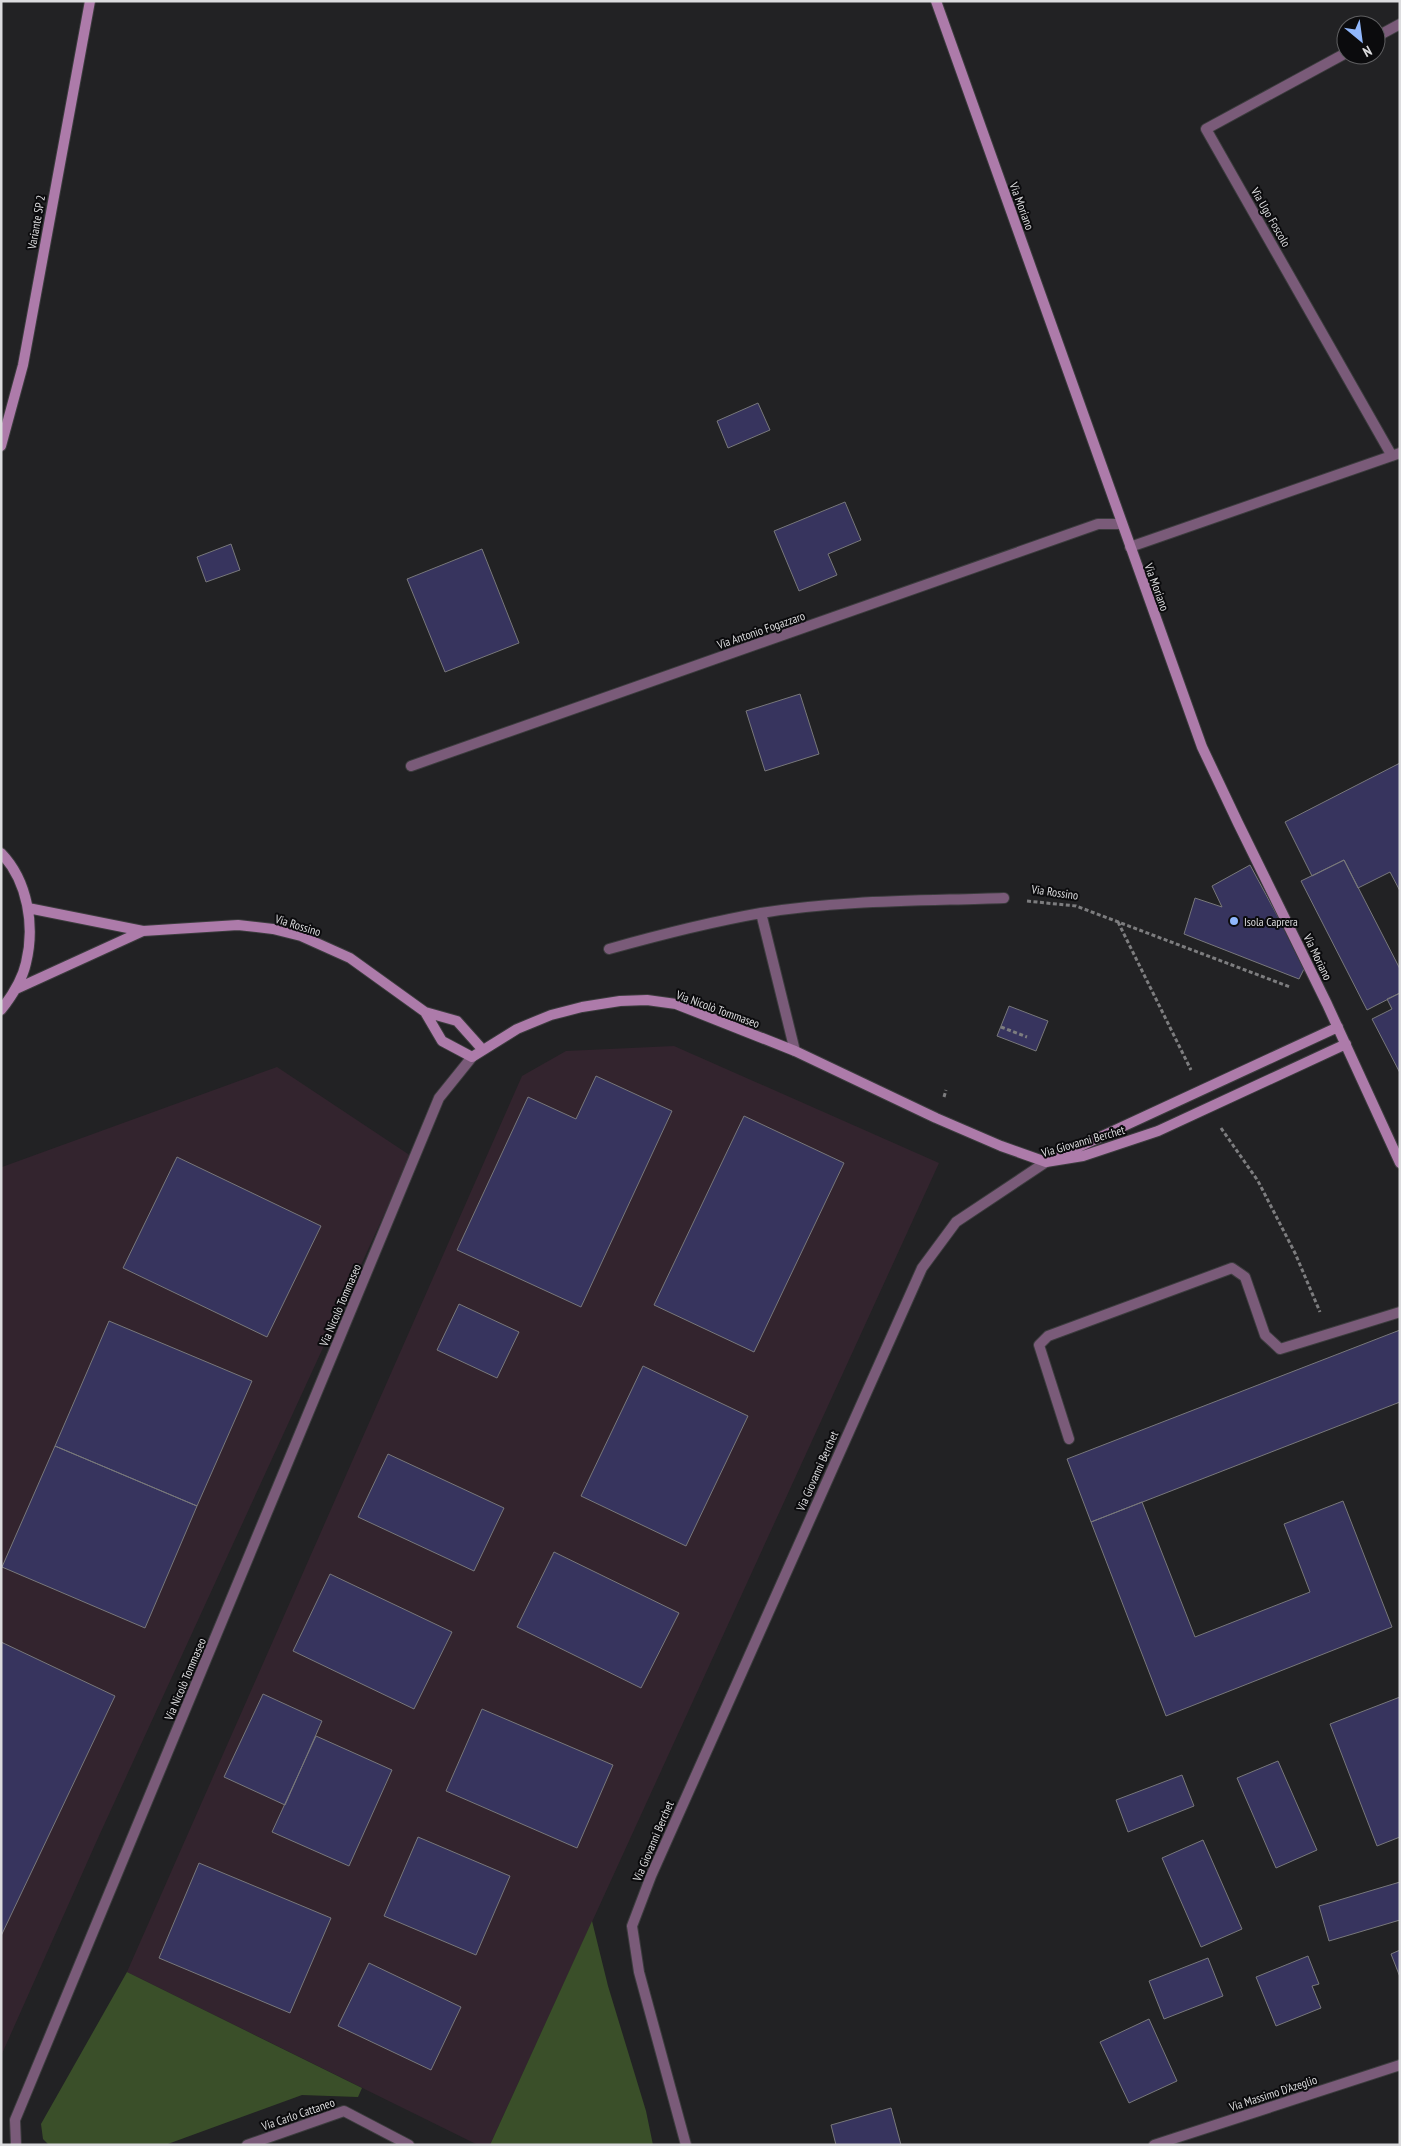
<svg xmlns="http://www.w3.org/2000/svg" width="1401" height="2146" font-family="'PT Sans Narrow',sans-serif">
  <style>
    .industrial { fill: #33242e }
    .green { fill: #3a4f29 }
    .building { fill: #37345e; stroke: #78787b }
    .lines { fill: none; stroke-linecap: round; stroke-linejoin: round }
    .lane-casing { stroke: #3c3c3e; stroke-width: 12 }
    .street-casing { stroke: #3c3c3e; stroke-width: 12 }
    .secondary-casing { stroke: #3c3c3e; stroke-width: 12 }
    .path { stroke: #7d7d7f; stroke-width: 3; stroke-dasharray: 4 2.5; stroke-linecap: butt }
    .lane { stroke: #7a5b79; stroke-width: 10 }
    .street { stroke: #7a5b79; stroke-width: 10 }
    .secondary { stroke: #ad7baa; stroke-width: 10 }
    .poi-dot { fill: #91b8fd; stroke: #0b0b0d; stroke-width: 2 }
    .labels { text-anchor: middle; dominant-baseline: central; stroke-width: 4; stroke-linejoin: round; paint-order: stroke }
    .street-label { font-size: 12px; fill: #dcdcde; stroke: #0b0b0d }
    .poi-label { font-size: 12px; fill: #dcdcde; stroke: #0b0b0d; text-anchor: start }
  </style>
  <rect width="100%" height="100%" fill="#222224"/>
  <path class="industrial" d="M 674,1046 L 939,1163 L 490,2145 L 478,2145 L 127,1972 L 522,1076 L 566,1051 Z
    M 277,1067 L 411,1156 L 98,1838 L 1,2056 L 1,1170 L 2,1167 Z"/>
  <path class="green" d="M 592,1921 L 608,1986 L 646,2111 L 653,2145 L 490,2145 Z
    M 127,1972 L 362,2088 L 358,2097 L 302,2095 L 165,2145 L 49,2145 L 43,2139 L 41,2124 Z"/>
  <path class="building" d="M 758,403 L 770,430 L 728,448 L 717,421 Z
    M 845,502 L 861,540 L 828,554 L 837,575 L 799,591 L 774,531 Z
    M 231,544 L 240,570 L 206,582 L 197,557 Z
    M 482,549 L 519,643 L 445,672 L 407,579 Z
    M 800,694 L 819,754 L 765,771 L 746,711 Z
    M 1400,763 L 1400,891 L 1390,872 L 1358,888 L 1344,860 L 1312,876 L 1285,822 Z
    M 1344,860 L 1400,969 L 1400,993 L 1367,1010 L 1301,881 Z
    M 1250,865 L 1305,967 L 1299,979 L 1184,934 L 1195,898 L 1222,907 L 1212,886 Z
    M 1400,993 L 1400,1073 L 1372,1019 L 1392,1009 L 1387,999 Z
    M 1009,1006 L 1048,1021 L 1036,1051 L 997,1036 Z
    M 596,1076 L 672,1111 L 581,1307 L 457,1250 L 528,1097 L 576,1119 Z
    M 744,1116 L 844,1163 L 754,1352 L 654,1305 Z
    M 177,1157 L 321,1226 L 267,1337 L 123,1268 Z
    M 459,1304 L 519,1332 L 497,1378 L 437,1350 Z
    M 109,1321 L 252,1381 L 197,1506 L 55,1446 Z
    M 1400,1330 L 1400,1402 L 1091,1522 L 1067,1459 Z
    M 643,1366 L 748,1416 L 686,1546 L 581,1496 Z
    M 55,1446 L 197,1506 L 145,1628 L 2,1567 Z
    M 388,1454 L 504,1508 L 474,1571 L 358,1517 Z
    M 1343,1501 L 1392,1627 L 1166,1716 L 1091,1522 L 1142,1502 L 1195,1637 L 1310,1592 L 1284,1524 Z
    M 554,1552 L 679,1613 L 641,1688 L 517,1627 Z
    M 330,1574 L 452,1632 L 414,1709 L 293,1651 Z
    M 1,1642 L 115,1696 L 1,1936 Z
    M 263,1694 L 322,1721 L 285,1805 L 224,1777 Z
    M 1400,1697 L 1400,1837 L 1377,1846 L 1330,1724 Z
    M 482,1709 L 613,1765 L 577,1848 L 446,1791 Z
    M 316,1736 L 392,1770 L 349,1866 L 272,1832 Z
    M 1278,1761 L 1317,1850 L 1276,1868 L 1237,1778 Z
    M 1182,1775 L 1194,1806 L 1128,1832 L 1116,1800 Z
    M 418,1837 L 510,1876 L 476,1955 L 384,1916 Z
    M 1203,1840 L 1242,1929 L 1201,1947 L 1162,1858 Z
    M 199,1863 L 331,1918 L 290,2013 L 159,1958 Z
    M 1400,1882 L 1400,1920 L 1329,1941 L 1319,1906 Z
    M 1400,1950 L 1400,1977 L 1391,1954 Z
    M 1308,1956 L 1319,1984 L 1312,1986 L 1321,2008 L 1276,2026 L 1256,1977 Z
    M 1208,1958 L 1223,1996 L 1164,2019 L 1149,1981 Z
    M 369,1963 L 461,2007 L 431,2070 L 338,2026 Z
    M 1149,2019 L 1177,2081 L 1129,2103 L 1100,2042 Z
    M 891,2108 L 901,2145 L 836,2145 L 831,2125 Z"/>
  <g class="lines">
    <defs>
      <path id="lane" d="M 761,913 L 795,1051
        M 609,949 C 659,935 710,922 761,913 C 841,900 923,901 1004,898
        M 1069,1439 L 1039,1345 L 1048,1336 L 1232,1268 L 1245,1277 L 1265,1335 L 1280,1349 L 1400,1312"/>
      <path id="street" d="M 1376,37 L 1400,24
        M 1346,53 L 1206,129 L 1392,456
        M 1130,547 L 1400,453
        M 411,766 L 1098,524 L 1121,524
        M 16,2145 L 15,2120 L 439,1098 L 472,1057
        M 247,2145 L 344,2111 L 409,2145
        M 686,2145 L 639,1972 L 632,1926 L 651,1876 L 922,1268 L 956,1222 L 1046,1162
        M 1154,2145 L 1400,2065"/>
      <path id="secondary" d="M 936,1 L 1202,747 L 1238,823 L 1327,1004 L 1400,1163
        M 1,446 L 23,365 L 90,1
        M 1,853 C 28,881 35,926 26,963 C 22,981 12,996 1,1010
        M 28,908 L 143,931 L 238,925 L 273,929 L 301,936 L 350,958 L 425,1012 L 457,1021 L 482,1049
        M 16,989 L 143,931
        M 425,1012 L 442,1041 L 472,1057 L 517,1029 L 551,1015 L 582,1007 L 620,1001 L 647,1000 L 676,1004 L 795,1051 L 936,1118 L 1001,1146 L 1046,1162 L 1083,1156 L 1158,1131 L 1346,1044
        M 1057,1157 L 1338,1027"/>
    </defs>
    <use href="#lane" class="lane-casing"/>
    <use href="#street" class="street-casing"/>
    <use href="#secondary" class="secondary-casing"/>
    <path class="path" d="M 1027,901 L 1076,906 L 1290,987
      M 1118,922 L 1191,1070
      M 1001,1027 L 1027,1037
      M 944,1097 L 946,1090
      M 1221,1128 L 1258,1181 L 1295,1253 L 1320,1312"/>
    <use href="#lane" class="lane"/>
    <use href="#street" class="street"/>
    <use href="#secondary" class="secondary"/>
  </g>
  <circle class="poi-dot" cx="1234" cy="921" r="5"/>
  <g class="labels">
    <g class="street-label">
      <text transform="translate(1022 206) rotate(70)">Via Moriano</text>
      <text transform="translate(1271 217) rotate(60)">Via Ugo Foscolo</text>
      <text transform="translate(36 222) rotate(-80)">Variante SP 2</text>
      <text transform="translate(1157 587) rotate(70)">Via Moriano</text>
      <text transform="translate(761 630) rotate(-19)">Via Antonio Fogazzaro</text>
      <text transform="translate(1055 892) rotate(8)">Via Rossino</text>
      <text transform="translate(298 925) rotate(17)">Via Rossino</text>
      <text transform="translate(1318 957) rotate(64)">Via Moriano</text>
      <text transform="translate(718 1009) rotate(20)">Via Nicolò Tommaseo</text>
      <text transform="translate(1083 1141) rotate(-16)">Via Giovanni Berchet</text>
      <text transform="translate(340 1305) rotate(-67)">Via Nicolò Tommaseo</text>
      <text transform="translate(817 1471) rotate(-66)">Via Giovanni Berchet</text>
      <text transform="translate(185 1679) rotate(-67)">Via Nicolò Tommaseo</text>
      <text transform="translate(653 1841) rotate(-67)">Via Giovanni Berchet</text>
      <text transform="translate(1273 2093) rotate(-18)">Via Massimo D'Azeglio</text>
      <text transform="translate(298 2114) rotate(-19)">Via Carlo Cattaneo</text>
    </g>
    <g class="poi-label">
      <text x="1244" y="921">Isola Caprera</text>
    </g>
  </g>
  <rect width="1401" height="2146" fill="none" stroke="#dcdcde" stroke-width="5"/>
  <g transform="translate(1361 40) rotate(151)"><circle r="24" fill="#0b0b0d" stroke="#5f5f61"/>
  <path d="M0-4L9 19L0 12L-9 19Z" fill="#91b8fd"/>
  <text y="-8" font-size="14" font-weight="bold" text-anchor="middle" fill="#dcdcde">N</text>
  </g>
</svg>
